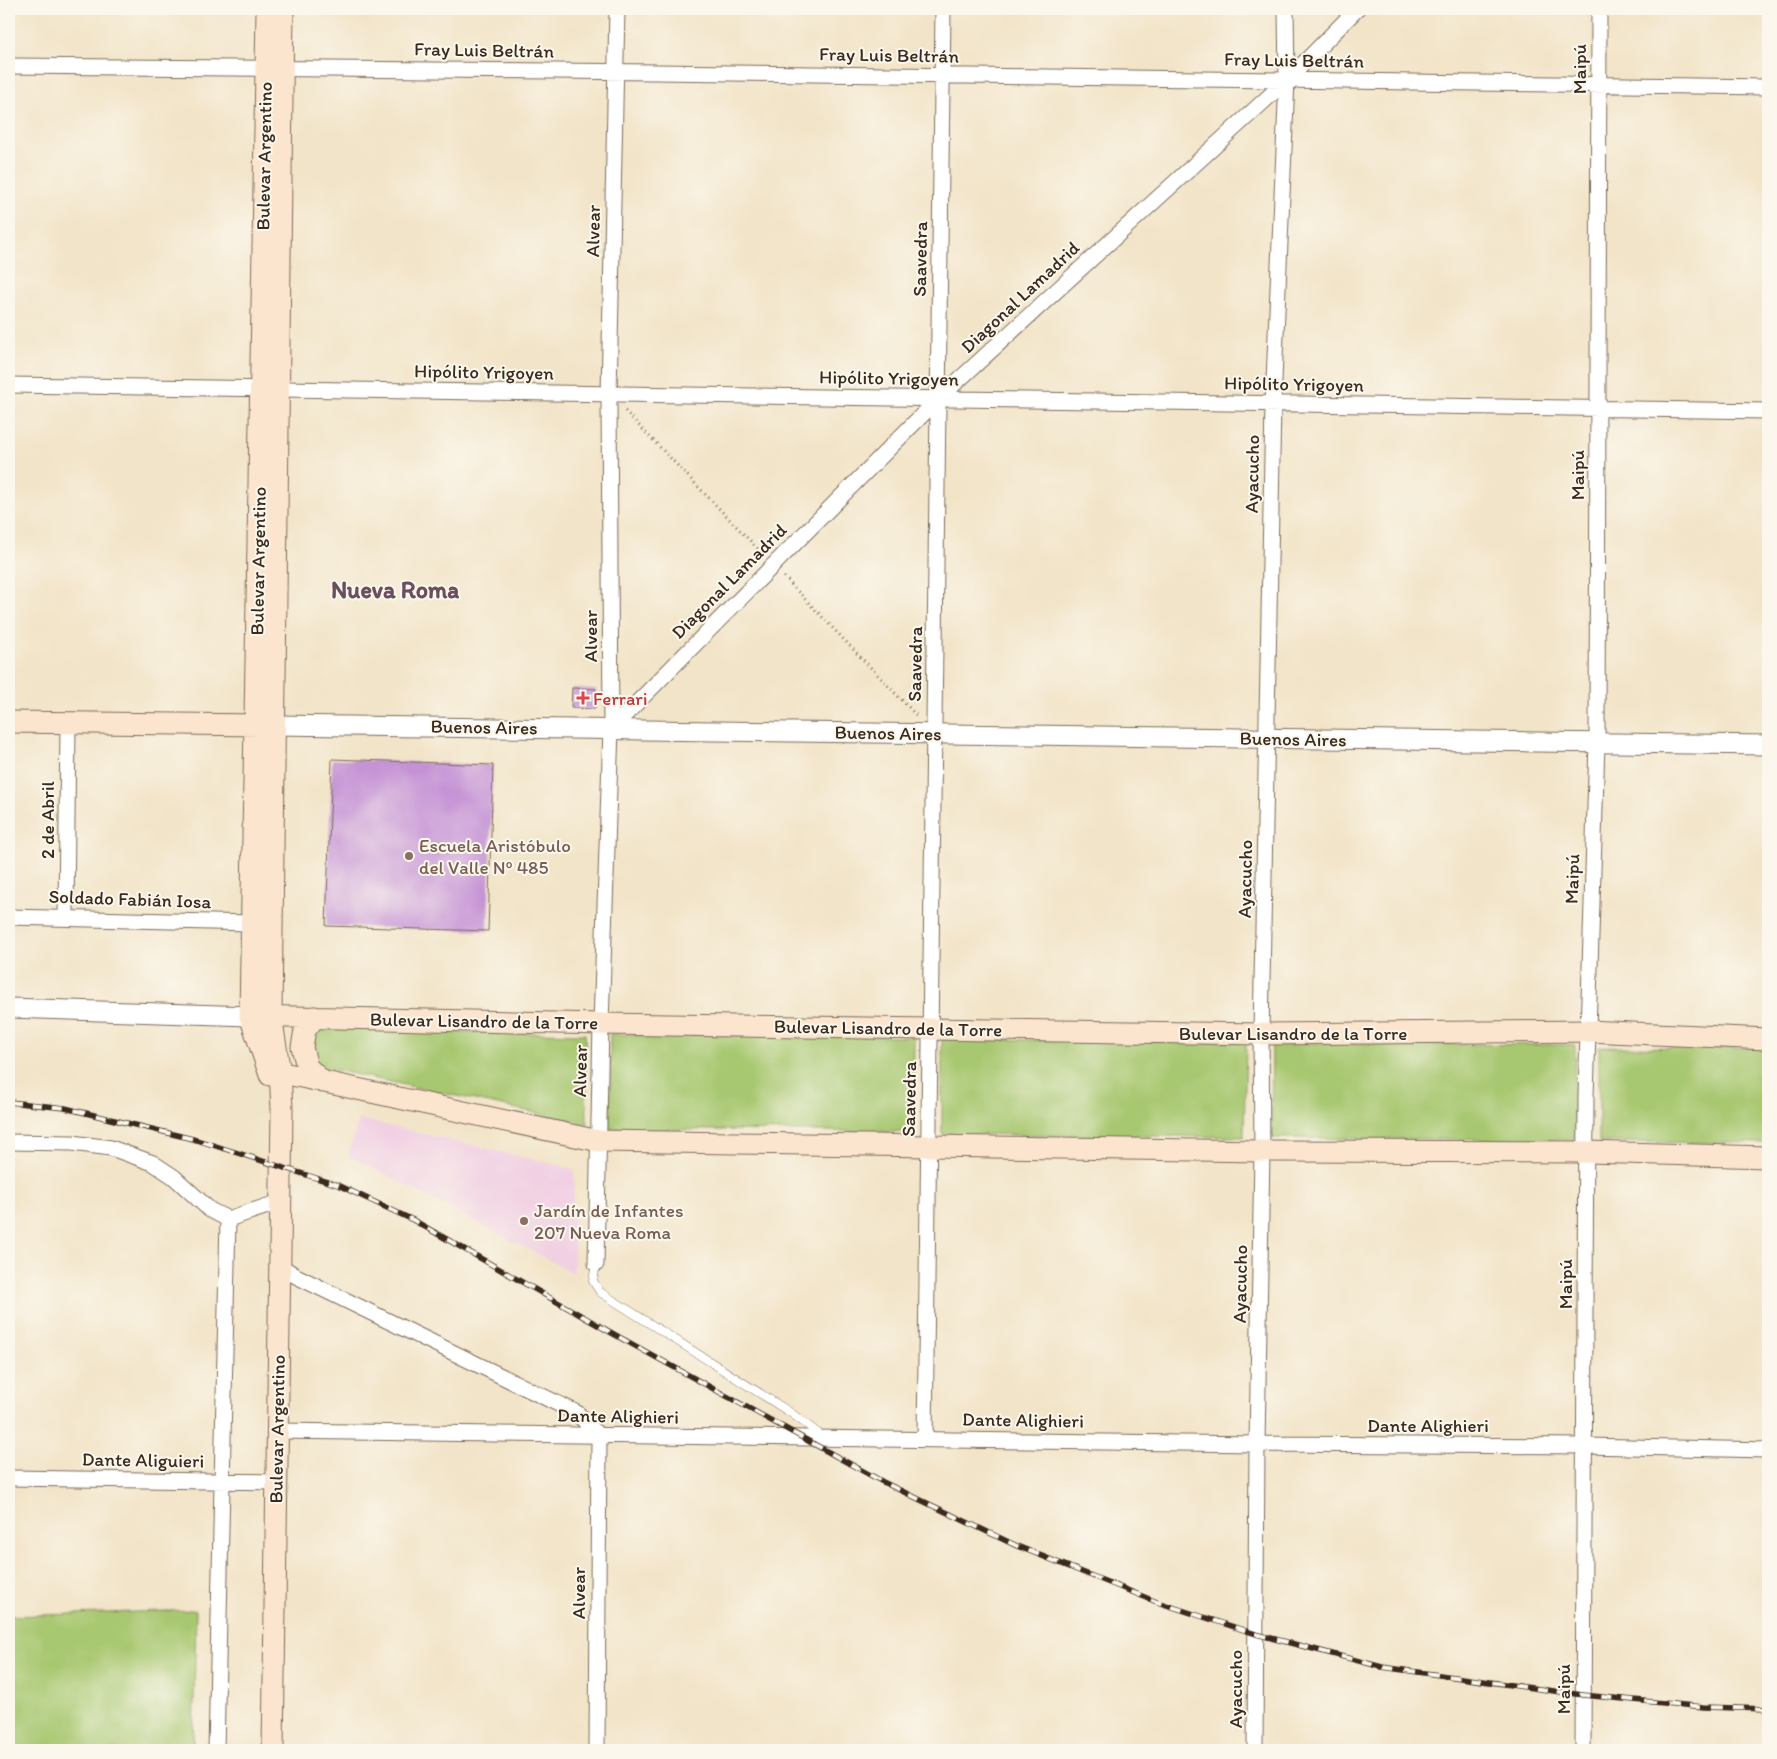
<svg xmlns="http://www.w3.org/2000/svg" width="1777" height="1759" font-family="Itim,sans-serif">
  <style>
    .built { fill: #f1d0e3 }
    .green { fill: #a7c76f; stroke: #717846 }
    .building { fill: #c593d5 }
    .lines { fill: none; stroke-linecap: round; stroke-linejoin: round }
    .service-casing { stroke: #7b6b5a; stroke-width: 9 }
    .minor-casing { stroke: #7b6b5a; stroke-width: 17 }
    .tertiary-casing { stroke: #7b6b5a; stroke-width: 21 }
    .secondary-casing { stroke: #7b6b5a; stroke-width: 23 }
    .path { stroke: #7b6b5a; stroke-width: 3; stroke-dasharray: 1 4; stroke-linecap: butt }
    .service { stroke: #fff; stroke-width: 8 }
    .minor { stroke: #fff; stroke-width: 15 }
    .tertiary { stroke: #fff; stroke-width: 19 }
    .secondary { stroke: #fce5cf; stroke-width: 21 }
    .rail-casing { stroke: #3b2a1e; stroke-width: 5.5 }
    .rail { stroke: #fbf7ec; stroke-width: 4; stroke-dasharray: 11; stroke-linecap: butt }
    .health-dot { fill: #e0444e; stroke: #fbf7ec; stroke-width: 2 }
    .education-dot { fill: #8d6e63; stroke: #fbf7ec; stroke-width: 2 }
    .labels { text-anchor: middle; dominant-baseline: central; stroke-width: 4; stroke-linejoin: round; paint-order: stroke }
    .street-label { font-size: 19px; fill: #3b2a1e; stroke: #fbf7ec }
    .health-label { font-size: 19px; fill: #be3a42; stroke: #fbf7ec; text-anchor: start }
    .education-label { font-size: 19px; fill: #785e54; stroke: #fbf7ec; text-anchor: start }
    .district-label { font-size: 24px; font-weight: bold; fill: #6b4f5e; stroke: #fbf7ec }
  </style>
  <rect width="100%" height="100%" fill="#fbf7ec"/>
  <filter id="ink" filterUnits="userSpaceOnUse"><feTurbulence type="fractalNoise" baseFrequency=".02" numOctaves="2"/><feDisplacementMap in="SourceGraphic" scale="10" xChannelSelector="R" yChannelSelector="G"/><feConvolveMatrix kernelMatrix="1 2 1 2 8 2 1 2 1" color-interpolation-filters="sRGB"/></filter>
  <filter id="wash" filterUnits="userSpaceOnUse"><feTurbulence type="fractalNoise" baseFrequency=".0096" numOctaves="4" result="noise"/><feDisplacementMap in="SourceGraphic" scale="20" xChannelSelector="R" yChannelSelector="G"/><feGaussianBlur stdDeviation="1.12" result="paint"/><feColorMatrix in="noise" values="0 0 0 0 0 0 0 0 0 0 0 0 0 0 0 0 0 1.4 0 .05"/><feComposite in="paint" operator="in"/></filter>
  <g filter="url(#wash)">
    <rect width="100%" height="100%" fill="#f2e4c8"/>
    <path class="built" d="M 359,1119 L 574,1169 L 574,1273 L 348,1155 Z"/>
    <path class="green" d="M 315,1029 L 585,1034 L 587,1124 L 321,1067 L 308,1047 Z
      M 610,1034 L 914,1037 L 913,1132 L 610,1129 Z
      M 942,1039 L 1246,1042 L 1244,1137 L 942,1134 Z
      M 1272,1043 L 1575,1045 L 1574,1140 L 1271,1138 Z
      M 1599,1047 L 1768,1048 L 1768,1143 L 1599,1142 Z
      M 196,1610 L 193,1750 L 9,1750 L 9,1616 Z"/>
    <g id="blocks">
      <path class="building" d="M 572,688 L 596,689 L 595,709 L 571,708 Z
        M 332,759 L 493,765 L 488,931 L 326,926 Z"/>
    </g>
  </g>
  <g filter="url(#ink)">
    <use href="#blocks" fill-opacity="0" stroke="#7b6b5a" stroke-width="1"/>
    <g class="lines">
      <defs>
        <path id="service" d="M 596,1264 L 593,1281 L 600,1292 L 791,1413 L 822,1436"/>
        <path id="minor" d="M 9,66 C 433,69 858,74 1282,80 C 1444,82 1606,86 1768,87
          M 9,385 L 1768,411
          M 611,729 L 938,399 L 1287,80 L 1357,9
          M 9,917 L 251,923
          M 66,917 L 68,724
          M 9,1142 L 72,1143 L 111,1148 L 153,1163 L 174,1177 L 210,1210 L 228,1219 L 280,1202
          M 596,1264 L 601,1024 L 611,729 L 609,394 L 617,9
          M 279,1265 L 296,1276 L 577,1413 L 599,1436 L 597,1750
          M 277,1431 L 1257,1444 L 1584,1446 L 1768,1450
          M 925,1439 L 943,9
          M 9,1478 L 276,1482
          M 216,1750 L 228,1219
          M 1255,1750 L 1257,1444 L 1262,1151 L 1261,1034 L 1273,404 L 1287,80 L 1286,9
          M 1583,1750 L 1586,1096 L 1597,743 L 1599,9"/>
        <path id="tertiary" d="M 274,725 L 1768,745
          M 9,1008 L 250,1016"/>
        <path id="secondary" d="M 267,9 L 250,1016 L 270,1075
          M 9,722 L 269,725
          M 250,1016 L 601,1024 L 1261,1034 L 1587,1031 L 1768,1039
          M 315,1017 L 305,1030 L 302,1047 L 307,1067 L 323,1082
          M 269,1070 L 599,1141 L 1262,1151 L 1586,1152 L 1768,1157
          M 273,1750 L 282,1109 L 280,1073 L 271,1016 L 283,9"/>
      </defs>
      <use href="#service" class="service-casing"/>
      <use href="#minor" class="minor-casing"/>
      <use href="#tertiary" class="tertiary-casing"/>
      <use href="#secondary" class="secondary-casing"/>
      <path class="path" d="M 625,411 L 763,554
        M 784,577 L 916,715"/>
      <use href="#service" class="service"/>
      <use href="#minor" class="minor"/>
      <use href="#tertiary" class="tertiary"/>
      <use href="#secondary" class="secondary"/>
      <defs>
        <path id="rail" d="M 9,1102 L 65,1108 L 197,1140 L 338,1185 L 413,1220 L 619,1337 L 883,1482 L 1017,1546 L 1157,1602 L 1256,1634 L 1382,1667 L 1583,1695 L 1704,1707 L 1768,1709"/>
      </defs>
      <use href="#rail" class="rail-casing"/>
      <use href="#rail" class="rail"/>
    </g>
  </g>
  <path class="health-dot" d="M580.5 690.5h5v5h5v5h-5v5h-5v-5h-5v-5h5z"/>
  <g class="education-dot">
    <circle cx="409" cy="856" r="5"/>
    <circle cx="524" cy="1221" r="5"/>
  </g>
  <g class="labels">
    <g class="street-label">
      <text transform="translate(484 50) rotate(1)">Fray Luis Beltrán</text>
      <text transform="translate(889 55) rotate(1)">Fray Luis Beltrán</text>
      <text transform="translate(1294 60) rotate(1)">Fray Luis Beltrán</text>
      <text transform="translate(1579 69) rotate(-90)">Maipú</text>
      <text transform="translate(264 156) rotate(-89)">Bulevar Argentino</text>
      <text transform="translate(593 231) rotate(-89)">Alvear</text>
      <text transform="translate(920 259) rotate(-89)">Saavedra</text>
      <text transform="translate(1020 297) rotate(-43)">Diagonal Lamadrid</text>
      <text transform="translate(484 372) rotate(1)">Hipólito Yrigoyen</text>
      <text transform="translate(889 378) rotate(1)">Hipólito Yrigoyen</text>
      <text transform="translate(1294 384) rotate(1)">Hipólito Yrigoyen</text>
      <text transform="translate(1252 474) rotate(-89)">Ayacucho</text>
      <text transform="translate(1577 475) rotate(-90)">Maipú</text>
      <text transform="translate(258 561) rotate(-89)">Bulevar Argentino</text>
      <text transform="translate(729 581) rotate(-45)">Diagonal Lamadrid</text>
      <text transform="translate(590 636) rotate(-90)">Alvear</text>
      <text transform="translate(915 664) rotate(-89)">Saavedra</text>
      <text transform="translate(484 727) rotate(1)">Buenos Aires</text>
      <text transform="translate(888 733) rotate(1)">Buenos Aires</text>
      <text transform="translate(1293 739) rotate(1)">Buenos Aires</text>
      <text transform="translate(47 820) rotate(-90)">2 de Abril</text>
      <text transform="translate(1245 879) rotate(-89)">Ayacucho</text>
      <text transform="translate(1572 879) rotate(-88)">Maipú</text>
      <text transform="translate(130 899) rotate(2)">Soldado Fabián Iosa</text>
      <text transform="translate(484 1021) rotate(1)">Bulevar Lisandro de la Torre</text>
      <text transform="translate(888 1028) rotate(1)">Bulevar Lisandro de la Torre</text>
      <text x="1293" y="1033">Bulevar Lisandro de la Torre</text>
      <text transform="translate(580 1071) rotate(-89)">Alvear</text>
      <text transform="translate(909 1099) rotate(-89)">Saavedra</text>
      <text transform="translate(1240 1284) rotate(-89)">Ayacucho</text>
      <text transform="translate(1565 1284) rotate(-90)">Maipú</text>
      <text transform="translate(618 1416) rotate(1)">Dante Alighieri</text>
      <text transform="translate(1023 1420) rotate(1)">Dante Alighieri</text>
      <text x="1428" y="1425">Dante Alighieri</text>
      <text transform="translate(277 1429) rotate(-89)">Bulevar Argentino</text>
      <text transform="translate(143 1460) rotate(1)">Dante Aliguieri</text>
      <text transform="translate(578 1593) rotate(-90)">Alvear</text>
      <text transform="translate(1235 1689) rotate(-90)">Ayacucho</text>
      <text transform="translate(1563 1689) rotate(-90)">Maipú</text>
    </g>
    <g class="health-label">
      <text x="593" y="698">Ferrari</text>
    </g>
    <g class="education-label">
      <text x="419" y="845">Escuela Aristóbulo<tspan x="419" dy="22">del Valle Nº 485</tspan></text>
      <text x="534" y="1210">Jardín de Infantes<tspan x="534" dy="22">207 Nueva Roma</tspan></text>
    </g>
    <g class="district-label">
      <text x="395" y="589">Nueva Roma</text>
    </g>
  </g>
  <rect width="1777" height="1759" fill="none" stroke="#fbf7ec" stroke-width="30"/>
</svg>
